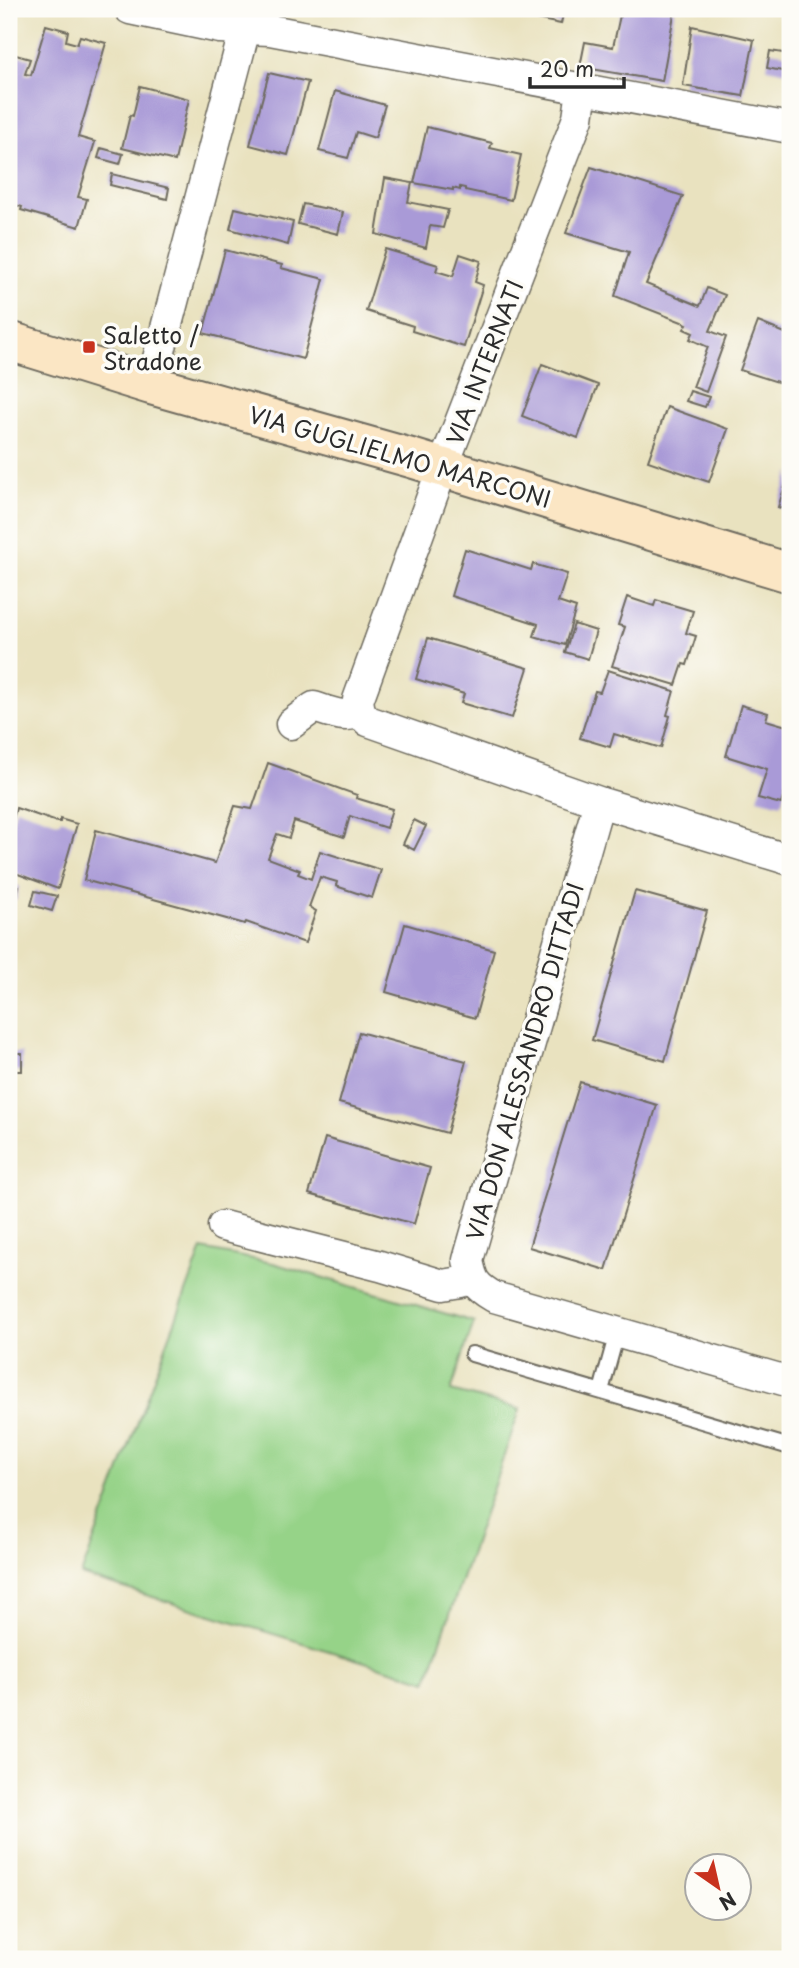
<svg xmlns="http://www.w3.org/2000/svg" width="799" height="1968" font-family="'Playpen Sans',sans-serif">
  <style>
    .green { fill: #96d388; stroke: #607f5a; stroke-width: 2 }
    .building { fill: #a99ad7 }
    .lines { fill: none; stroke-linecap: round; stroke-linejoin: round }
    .service-casing { stroke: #6e6b5f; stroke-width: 18 }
    .minor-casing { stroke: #6e6b5f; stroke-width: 33 }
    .secondary-casing { stroke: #6e6b5f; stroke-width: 42 }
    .service { stroke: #fff; stroke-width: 14 }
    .minor { stroke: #fff; stroke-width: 30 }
    .secondary { stroke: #fbe6c4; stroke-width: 38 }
    .poi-dot { fill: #c8321e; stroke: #fdfcf7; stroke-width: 2.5 }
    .labels { text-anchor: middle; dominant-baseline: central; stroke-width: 7; stroke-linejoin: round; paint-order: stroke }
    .poi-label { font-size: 23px; fill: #2b2b2b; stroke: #fdfcf7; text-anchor: start }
    .street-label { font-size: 23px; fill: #2b2b2b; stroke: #fdfcf7 }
  </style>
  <rect width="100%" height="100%" fill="#fdfcf7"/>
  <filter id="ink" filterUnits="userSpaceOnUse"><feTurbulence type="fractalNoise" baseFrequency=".0143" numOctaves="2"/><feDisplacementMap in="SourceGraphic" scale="14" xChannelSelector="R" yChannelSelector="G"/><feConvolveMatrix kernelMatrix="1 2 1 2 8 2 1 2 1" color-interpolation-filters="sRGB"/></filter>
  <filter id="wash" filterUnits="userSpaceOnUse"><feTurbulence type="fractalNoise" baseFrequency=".00686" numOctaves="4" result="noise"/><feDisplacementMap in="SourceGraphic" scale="28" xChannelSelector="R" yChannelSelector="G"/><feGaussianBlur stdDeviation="1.57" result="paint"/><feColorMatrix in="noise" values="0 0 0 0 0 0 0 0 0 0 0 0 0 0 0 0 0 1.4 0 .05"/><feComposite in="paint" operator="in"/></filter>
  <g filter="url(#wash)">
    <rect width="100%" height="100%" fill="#e9e2bf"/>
    <path class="green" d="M 202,1249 L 273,1263 L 474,1322 L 451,1391 L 520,1409 L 427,1681 L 81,1575 Z"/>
    <g id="blocks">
      <path class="building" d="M 517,9 L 564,9 L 561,24 L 516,15 Z
        M 615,9 L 675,9 L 662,81 L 580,67 L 585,42 L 613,47 L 621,11 Z
        M 46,25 L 68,31 L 66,41 L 77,44 L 80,36 L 106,43 L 78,137 L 95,142 L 78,197 L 87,199 L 79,227 L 21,210 L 22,207 L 9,203 L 9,53 L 30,59 L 25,74 L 31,75 Z
        M 692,26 L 754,40 L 743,96 L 683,86 Z
        M 770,51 L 790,54 L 787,72 L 767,68 Z
        M 269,73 L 308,82 L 288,155 L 250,145 Z
        M 140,86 L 189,99 L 175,161 L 122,148 L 130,115 L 133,116 Z
        M 335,91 L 385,105 L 375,138 L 356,132 L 348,158 L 319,151 Z
        M 427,127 L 492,143 L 490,148 L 521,155 L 511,200 L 465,190 L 465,188 L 460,187 L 460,190 L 453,188 L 453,190 L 414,183 Z
        M 101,148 L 123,154 L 120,164 L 98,158 Z
        M 591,167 L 683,196 L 646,284 L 700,306 L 707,288 L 725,295 L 710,331 L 726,337 L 706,392 L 693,387 L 708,347 L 690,339 L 693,333 L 684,329 L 687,324 L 615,296 L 629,252 L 566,233 Z
        M 112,174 L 169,188 L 167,199 L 110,185 Z
        M 385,178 L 412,183 L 408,202 L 448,210 L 443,228 L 430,226 L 426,248 L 376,234 Z
        M 303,204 L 343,212 L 338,234 L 298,224 Z
        M 235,208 L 293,222 L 288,245 L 230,229 Z
        M 385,249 L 438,265 L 436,271 L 453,276 L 460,254 L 481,261 L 475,282 L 483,285 L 464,347 L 412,331 L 413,326 L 366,311 Z
        M 225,250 L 282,265 L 281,268 L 324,279 L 303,359 L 203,333 Z
        M 758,322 L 790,335 L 790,386 L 740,370 Z
        M 542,364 L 598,385 L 578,438 L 522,416 Z
        M 690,391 L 709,397 L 705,407 L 686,401 Z
        M 667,407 L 728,429 L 709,482 L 648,461 Z
        M 790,471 L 790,511 L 778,507 Z
        M 465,549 L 531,570 L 533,564 L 567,574 L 558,602 L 576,608 L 565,645 L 534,636 L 538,624 L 451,596 Z
        M 627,597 L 654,606 L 656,600 L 693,611 L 686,633 L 696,636 L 687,665 L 683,664 L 676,685 L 612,666 L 625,627 L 618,625 Z
        M 574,624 L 596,631 L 588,659 L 565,652 Z
        M 428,638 L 528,668 L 512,718 L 461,703 L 464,694 L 416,679 Z
        M 608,670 L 674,691 L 667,715 L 670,716 L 661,748 L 614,734 L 610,747 L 580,738 L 595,691 L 600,692 Z
        M 741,705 L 768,713 L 766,720 L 790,727 L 790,775 L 781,804 L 758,798 L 767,769 L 726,756 Z
        M 268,763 L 357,795 L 356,798 L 392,809 L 386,828 L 350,816 L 344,837 L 294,821 L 289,838 L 277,834 L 268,858 L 300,870 L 298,874 L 311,879 L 320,851 L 381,870 L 372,898 L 336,886 L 337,882 L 320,877 L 309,907 L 316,911 L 305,943 L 246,922 L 245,924 L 84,880 L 96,830 L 215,863 L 235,806 L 252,809 Z
        M 16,808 L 57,822 L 60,822 L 60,819 L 77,824 L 58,889 L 18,874 L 9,874 L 9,835 Z
        M 414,820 L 426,826 L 414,850 L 403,844 Z
        M 9,883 L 19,886 L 16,901 L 9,900 Z
        M 35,891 L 57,896 L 52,911 L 31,905 Z
        M 635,891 L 707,911 L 665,1061 L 592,1040 Z
        M 405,924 L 494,950 L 475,1018 L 386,992 Z
        M 359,1032 L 466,1061 L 447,1133 L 339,1103 Z
        M 9,1053 L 22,1053 L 22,1071 L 9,1071 Z
        M 580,1082 L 657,1105 L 606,1270 L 529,1247 Z
        M 325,1138 L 430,1168 L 414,1224 L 309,1194 Z"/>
    </g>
  </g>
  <g filter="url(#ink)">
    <use href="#blocks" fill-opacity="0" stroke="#6e6b5f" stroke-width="2"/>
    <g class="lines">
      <defs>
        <path id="service" d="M 472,1354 L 790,1447
          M 601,1391 L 617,1333"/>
        <path id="minor" d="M 130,9 L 220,28 L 270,30 L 790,128
          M 151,385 L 250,10
          M 360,712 L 358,700 L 442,469 L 578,118 L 582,90
          M 291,724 L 314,707 C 330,712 344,719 360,712 L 368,721 L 599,802 L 790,860
          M 599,802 L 468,1260 C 472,1281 475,1286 494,1297 L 790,1382
          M 223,1226 L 380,1266 L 443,1285 L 461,1282 L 471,1276"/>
        <path id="secondary" d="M 9,341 L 151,385 L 411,458 L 790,573"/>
      </defs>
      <use href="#service" class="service-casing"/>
      <use href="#minor" class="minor-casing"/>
      <use href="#secondary" class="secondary-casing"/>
      <use href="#service" class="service"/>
      <use href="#minor" class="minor"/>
      <use href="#secondary" class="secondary"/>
    </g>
  </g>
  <rect class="poi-dot" x="82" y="340" width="14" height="14" rx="3.5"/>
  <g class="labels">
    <g class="poi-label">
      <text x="103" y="334">Saletto /<tspan x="103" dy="26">Stradone</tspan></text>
    </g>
    <g class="street-label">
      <text transform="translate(484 362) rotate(-69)">VIA INTERNATI</text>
      <text transform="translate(400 456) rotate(16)">VIA GUGLIELMO MARCONI</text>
      <text transform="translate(524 1061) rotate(-74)">VIA DON ALESSANDRO DITTADI</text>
    </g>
  </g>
  <rect width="799" height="1968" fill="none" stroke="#fdfcf7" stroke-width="35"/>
  <g transform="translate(718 1887) rotate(146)"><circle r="33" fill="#fdfcf7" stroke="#a9a8a5" stroke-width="2"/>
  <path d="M0-5L12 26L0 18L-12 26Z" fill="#c8321e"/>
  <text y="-10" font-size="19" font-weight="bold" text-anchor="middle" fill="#2b2b2b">N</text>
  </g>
  <path d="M530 77v10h94v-10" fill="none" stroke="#2b2b2b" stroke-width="3.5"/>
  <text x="540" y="77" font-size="21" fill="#2b2b2b" stroke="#fdfcf7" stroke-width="5" paint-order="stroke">20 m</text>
</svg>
